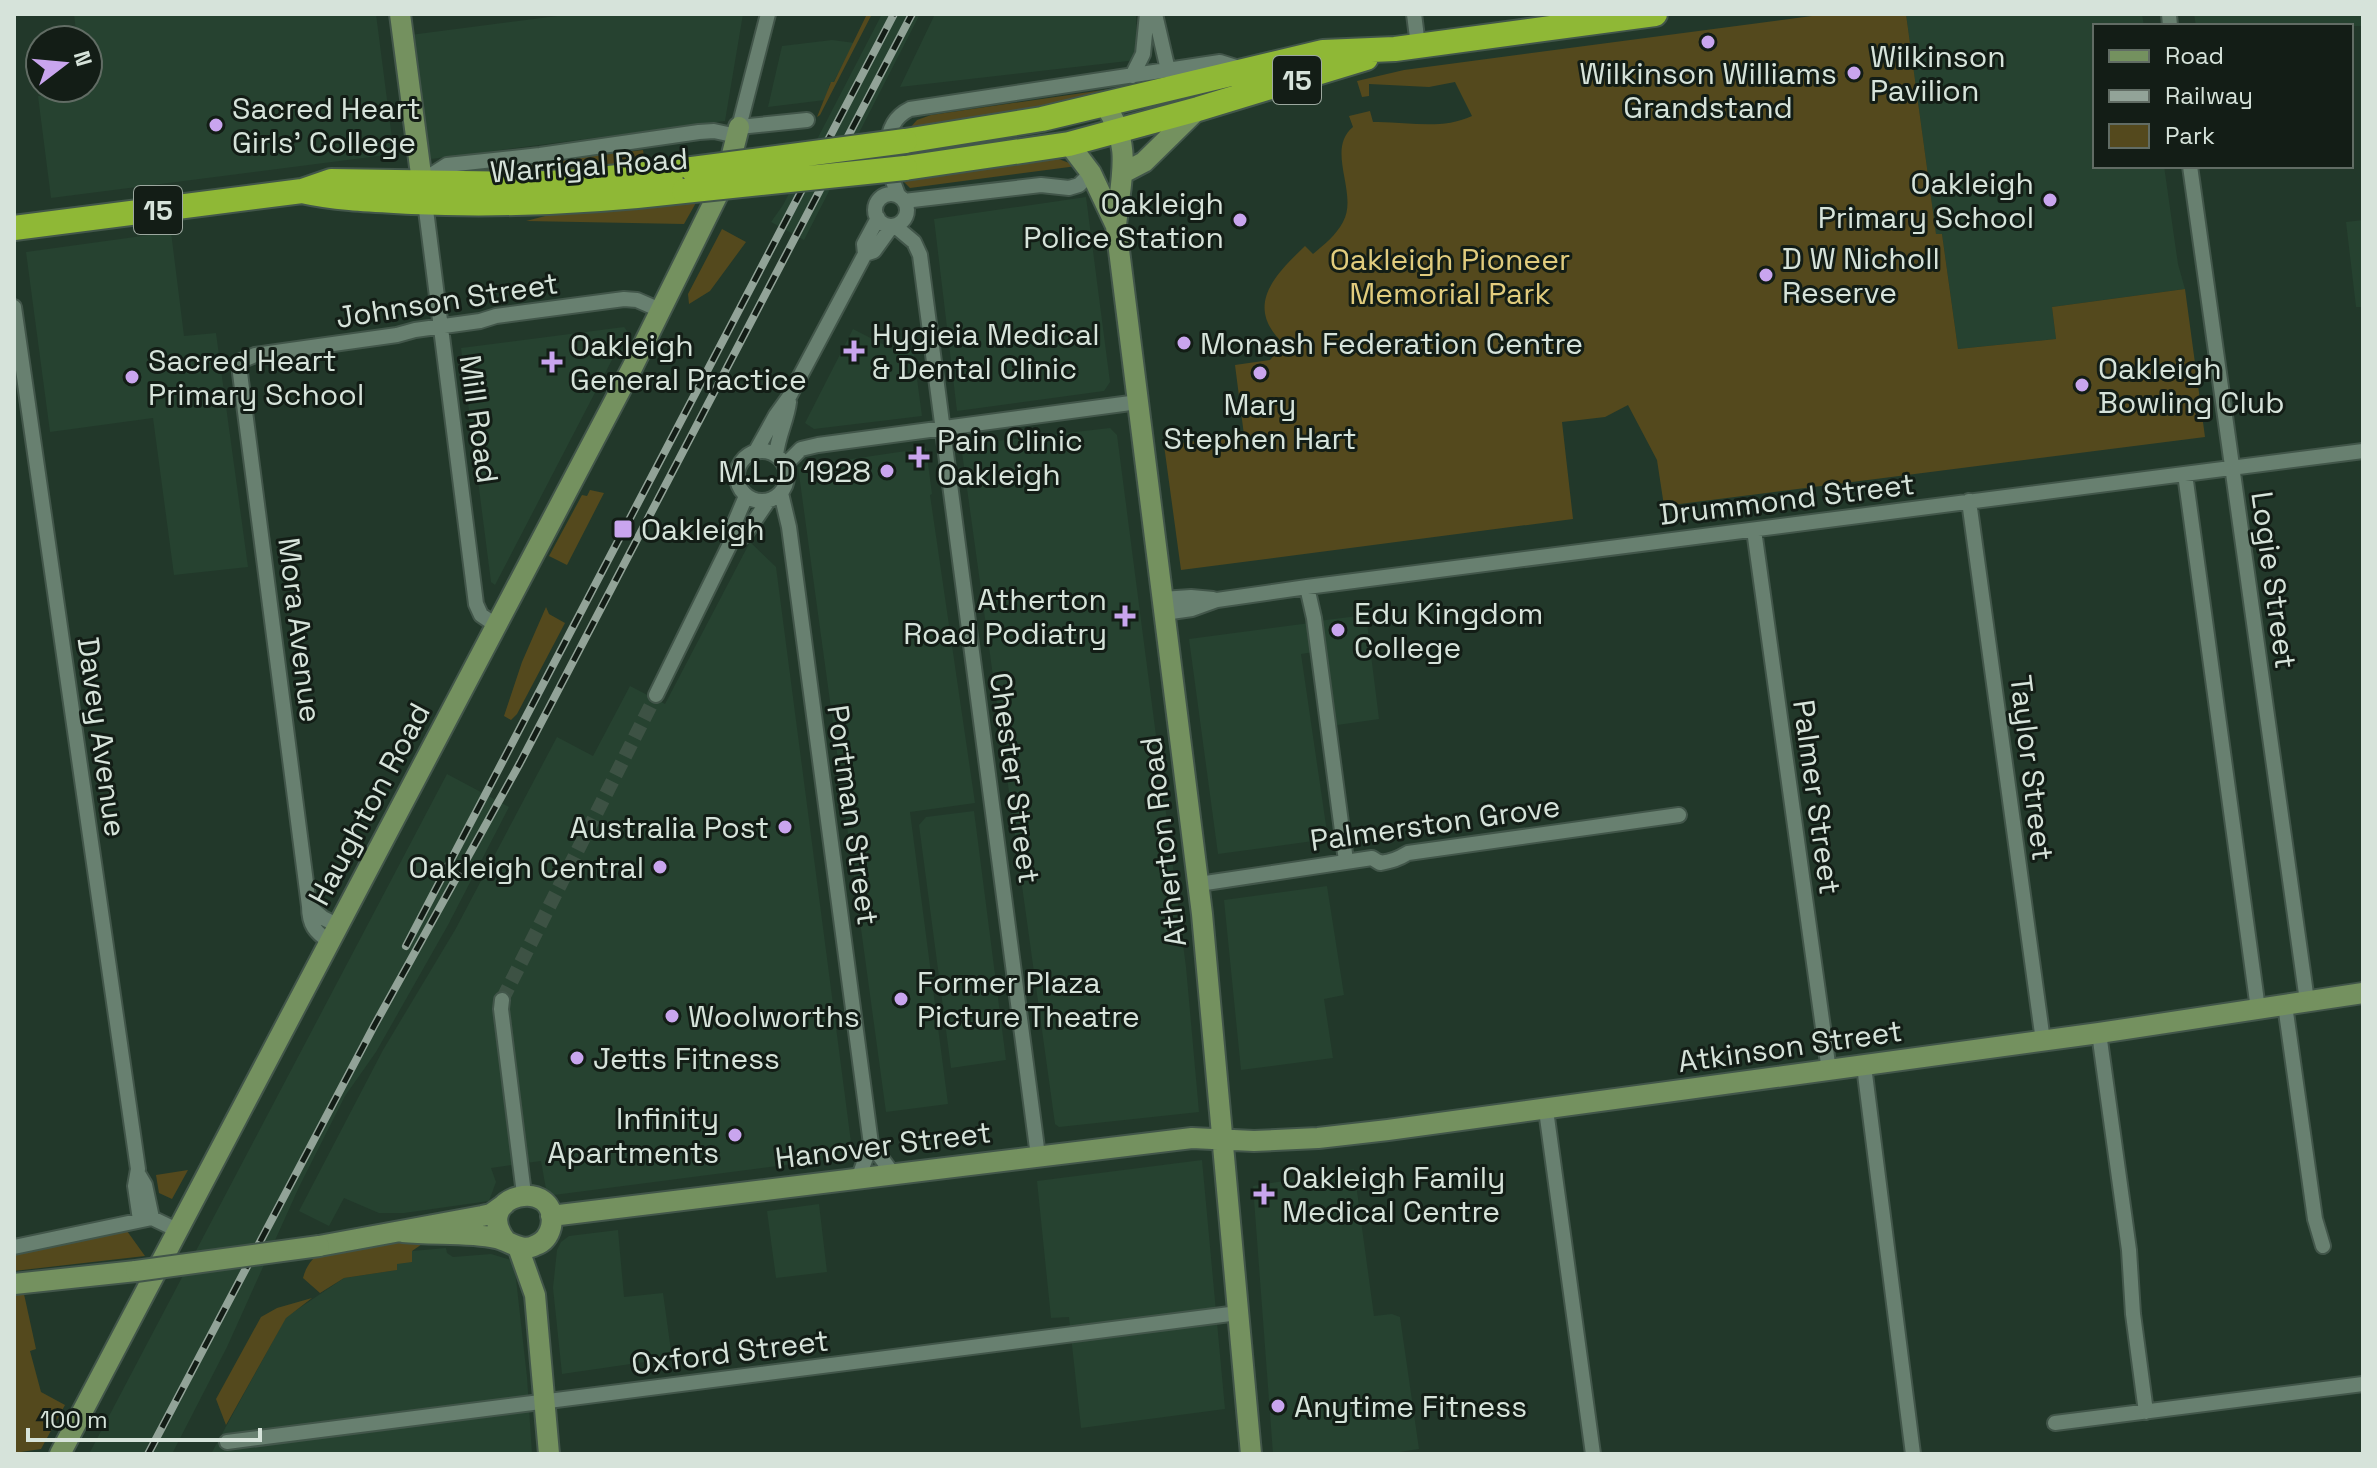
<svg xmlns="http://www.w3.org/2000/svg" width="2377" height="1468" font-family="'Space Grotesk',sans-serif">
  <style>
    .built { fill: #264230 }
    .green { fill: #54491d }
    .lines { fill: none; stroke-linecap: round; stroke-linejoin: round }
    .street-tunnel { stroke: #3d5244; stroke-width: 14; stroke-dasharray: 14 7; stroke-linecap: butt }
    .street-casing { stroke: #42564a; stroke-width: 18 }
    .secondary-casing { stroke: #42564a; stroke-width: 24 }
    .highway-casing { stroke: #42564a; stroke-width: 28 }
    .street { stroke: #688070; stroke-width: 14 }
    .secondary { stroke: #74915f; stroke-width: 20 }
    .highway { stroke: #8fb836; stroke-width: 24 }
    .rail-casing { stroke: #92a398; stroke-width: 8 }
    .rail { stroke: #131d16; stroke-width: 5; stroke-dasharray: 15; stroke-linecap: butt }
    .secondary-bridge-casing { stroke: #42564a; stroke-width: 24; stroke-linecap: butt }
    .highway-bridge-casing { stroke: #42564a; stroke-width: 28; stroke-linecap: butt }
    .secondary-bridge { stroke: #74915f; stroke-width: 20 }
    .highway-bridge { stroke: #8fb836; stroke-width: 24 }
    .poi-dot { fill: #c9a5ee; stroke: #131d16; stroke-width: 3 }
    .labels { text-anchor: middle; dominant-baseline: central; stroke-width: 6; stroke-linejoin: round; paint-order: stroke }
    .shield { fill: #131d16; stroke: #9ca89f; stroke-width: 2 }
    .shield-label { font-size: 28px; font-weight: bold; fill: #d6e3da }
    .poi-label { font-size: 30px; fill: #d6e3da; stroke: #131d16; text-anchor: start }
    .street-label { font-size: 30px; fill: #d6e3da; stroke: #131d16 }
    .park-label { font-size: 30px; fill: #e1cc7d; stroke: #131d16 }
  </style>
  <rect width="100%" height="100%" fill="#22382a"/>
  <path class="built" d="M 74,14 L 376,14 L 394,154 L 51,198 L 38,96 L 88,88 L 88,40 L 77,40 Z
    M 573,14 L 743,14 L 725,121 L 423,160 L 410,35 Z
    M 882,14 L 920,14 L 804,240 L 771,222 L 783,205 Z
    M 935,14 L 1136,14 L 1137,60 L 900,87 Z
    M 1906,14 L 2142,14 L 2144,26 L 2095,26 L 2095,166 L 2164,166 L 2178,264 L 2185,289 L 2052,307 L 2056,339 L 1958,349 L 1942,234 L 1936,235 Z
    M 2194,14 L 2363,14 L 2363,26 L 2196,26 Z
    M 832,40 L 855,43 L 833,83 L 830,83 L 825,100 L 768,107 L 782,46 Z
    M 1086,197 L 1110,382 L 1104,391 L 957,411 L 934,219 Z
    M 2363,220 L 2363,307 L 2356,307 L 2346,222 Z
    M 171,232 L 184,336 L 216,333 L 248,567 L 174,575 L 153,418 L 50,432 L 26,252 Z
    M 624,327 L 627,331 L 495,585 L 491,582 L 461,348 Z
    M 853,329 L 896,351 L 913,349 L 922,416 L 814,429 L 805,423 Z
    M 1110,428 L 1117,435 L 1186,967 L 1199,1112 L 1059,1127 L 1055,1124 L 961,445 Z
    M 926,448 L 932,494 L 930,495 L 975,803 L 910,812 L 948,1104 L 886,1112 L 798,467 Z
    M 750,542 L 776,567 L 852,1150 L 847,1157 L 554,1195 L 546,1189 L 541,1161 L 491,1168 L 496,1182 L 489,1201 L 404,1213 L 379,1213 L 344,1198 L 329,1226 L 299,1211 L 383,1050 L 455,930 L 557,737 L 593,756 L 630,686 L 665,704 Z
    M 1366,615 L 1379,719 L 1337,725 L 1332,722 L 1318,621 Z
    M 1310,623 L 1314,652 L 1301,654 L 1328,839 L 1218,854 L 1189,639 Z
    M 447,774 L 509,807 L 448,925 L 376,1052 L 345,1096 L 299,1187 L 227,1347 L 172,1454 L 89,1454 Z
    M 974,811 L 1006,1060 L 951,1068 L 919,825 L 926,817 Z
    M 1327,886 L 1344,995 L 1324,999 L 1333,1058 L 1241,1070 L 1224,900 Z
    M 1202,1160 L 1225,1409 L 1081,1428 L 1069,1317 L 1051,1318 L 1037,1181 Z
    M 1354,1169 L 1374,1316 L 1392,1314 L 1400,1317 L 1419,1449 L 1387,1454 L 1273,1454 L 1253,1186 Z
    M 819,1204 L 827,1272 L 776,1278 L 767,1211 Z
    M 618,1230 L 624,1297 L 663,1293 L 672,1358 L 562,1374 L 553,1288 L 557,1250 L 561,1242 L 569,1236 Z
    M 446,1248 L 447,1253 L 453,1257 L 491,1254 L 514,1261 L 527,1377 L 532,1454 L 211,1454 L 286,1317 L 344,1278 L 396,1270 L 397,1264 L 412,1251 Z"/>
  <path class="green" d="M 867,14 L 872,14 L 820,115 L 817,117 L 831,82 L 834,82 Z
    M 1827,14 L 1906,14 L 1936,234 L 1942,234 L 1958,349 L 2056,339 L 2052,307 L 2185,289 L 2205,437 L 1664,506 L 1657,460 L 1628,405 L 1605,417 L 1562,422 L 1573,519 L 1181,570 L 1164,445 L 1244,435 L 1235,365 L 1270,360 L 1284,344 C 1243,306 1275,275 1305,246 L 1313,254 C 1325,244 1336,235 1343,222 C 1359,193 1325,150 1353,127 L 1349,116 L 1370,111 L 1373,122 C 1407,121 1439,131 1472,116 L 1455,82 L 1429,87 L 1369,84 L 1369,96 L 1362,97 L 1357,81 L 1404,70 Z
    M 1110,89 C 1047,114 975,118 909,129 L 917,120 L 931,115 Z
    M 643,150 L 645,163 L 568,171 L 462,172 Z
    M 1051,156 L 1077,166 L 910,188 L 901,179 Z
    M 697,201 L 684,224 L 526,221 L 553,214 Z
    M 722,229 L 746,242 L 710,291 L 689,304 L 688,294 Z
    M 590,490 L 604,493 L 567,565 L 549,556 L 582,495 L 587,496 Z
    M 546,607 L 549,614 L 565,623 L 517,714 L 511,720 L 504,716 L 522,662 Z
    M 188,1170 L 172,1199 L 159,1193 L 156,1175 Z
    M 127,1231 L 145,1256 L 14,1271 L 14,1255 Z
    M 408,1242 L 425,1242 L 412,1251 L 412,1262 L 397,1264 L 397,1270 L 344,1278 L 320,1293 L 303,1278 C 305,1270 310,1260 317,1256 C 329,1249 392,1243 408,1242 Z
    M 24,1294 L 36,1349 L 30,1351 L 41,1392 L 65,1405 L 41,1449 L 14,1453 L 14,1295 Z
    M 312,1298 L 286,1318 L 226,1425 L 216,1399 L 261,1317 L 277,1308 Z"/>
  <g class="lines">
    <path class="street-tunnel" d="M 502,1000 L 656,695"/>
    <defs>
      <path id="street" d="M 768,14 L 739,127 L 807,120
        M 1155,14 L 1168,70
        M 1414,14 L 1418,45
        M 2169,14 L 2170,26
        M 1132,76 L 1143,54 L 1147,14
        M 2190,166 L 2307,1001
        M 422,181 L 447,165 L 540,155 L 699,132 L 714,131 L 737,136
        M875 210a16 16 0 1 1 32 0a16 16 0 1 1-32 0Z
        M 898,195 C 887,168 877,125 910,109 L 1220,62 L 1239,68
        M 904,201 L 1041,185 L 1069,188 L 1079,185 L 1091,173
        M 425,202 L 476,604 L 481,615 L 497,626
        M 895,226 L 914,242 L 920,255 L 1038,1156
        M 865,254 L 874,251 L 892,226
        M 14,307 L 138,1169 L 135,1186 L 140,1220
        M737 476a25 25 0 1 1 50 0a25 25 0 1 1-50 0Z
        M 756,451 L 776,415 L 789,397 L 865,254 L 864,244 L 878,218
        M 776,455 C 778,435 787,420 789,402
        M 785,465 L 801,449 L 818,445 L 1138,402
        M 2185,474 L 2258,1009
        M 781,493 L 789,527 L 871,1144 L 893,1174
        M 1969,501 L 2043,1041
        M 1754,530 L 1829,1071
        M 731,542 L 744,536 L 768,501
        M 1307,587 L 1314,618 L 1346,861
        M 1162,599 L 1191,597 L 1213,599
        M 1164,613 L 1192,609 L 1217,600 L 1307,587 L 2363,451
        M 656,695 L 731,542 L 732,529 L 746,496
        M 1199,884 L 1372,858 L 1380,863 C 1392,861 1398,859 1408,853 L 1679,815
        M 309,906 L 323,918 L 339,926
        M 330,942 C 315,932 309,925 309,906 L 240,373 L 241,361 L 255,355 L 397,335 L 415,330 L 480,321 L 496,316 L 624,299 L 637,300 L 660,310
        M 502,1000 L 501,1009 L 524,1194
        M 2285,1005 L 2315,1219 L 2323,1246
        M 2099,1033 L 2129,1250 L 2133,1314 L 2146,1412
        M 1864,1066 L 1913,1454
        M 1546,1110 L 1593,1454
        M 139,1175 L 145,1185 L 152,1218
        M 858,1179 L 871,1144
        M 14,1247 L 152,1218 L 177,1230
        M 2055,1423 L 2363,1384
        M 227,1442 L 1238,1313"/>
      <path id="secondary" d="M 400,14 L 422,182
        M 1104,104 C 1134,145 1120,180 1116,226 L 1202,914 L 1251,1454
        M 1069,144 L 1091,173 L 1116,226
        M 1123,173 L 1144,162 L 1198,109
        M 551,1216 L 1192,1138 L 1254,1141 L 1318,1138 L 1388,1130 L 2099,1033 L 2363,993
        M 403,1232 C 431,1235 471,1232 496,1238 C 510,1241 521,1253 536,1245 C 544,1242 549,1235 551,1227 C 561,1175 469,1194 506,1241
        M 319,1246 L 482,1216 L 491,1214 L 505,1204
        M 518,1247 L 535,1295 L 549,1454
        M 14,1284 L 136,1271
        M 60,1454 L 633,366 L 726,178 L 739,127"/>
      <path id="highway" d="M 905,141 L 1042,119 L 1323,52 L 1395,49 L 1655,14
        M 905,168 L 1069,144 L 1198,109 L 1366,58
        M 302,191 C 338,199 375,200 412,202 C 506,206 591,202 684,191
        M 14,228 L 302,191 L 331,181 L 528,184 L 581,181 L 692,169"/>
    </defs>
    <use href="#street" class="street-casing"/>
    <use href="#secondary" class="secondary-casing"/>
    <use href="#highway" class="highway-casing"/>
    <use href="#street" class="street"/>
    <use href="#secondary" class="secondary"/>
    <use href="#highway" class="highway"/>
    <defs>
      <path id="rail" d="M 406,946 L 894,14
        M 148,1454 L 374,1026 L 520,763 L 912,14"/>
    </defs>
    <use href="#rail" class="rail-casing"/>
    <use href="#rail" class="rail"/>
    <defs>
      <path id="secondary-bridge" d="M 136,1271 L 319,1246"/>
      <path id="highway-bridge" d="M 692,169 L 905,141
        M 684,191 L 905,168"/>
    </defs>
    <use href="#secondary-bridge" class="secondary-bridge-casing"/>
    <use href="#highway-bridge" class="highway-bridge-casing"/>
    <use href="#secondary-bridge" class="secondary-bridge"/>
    <use href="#highway-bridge" class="highway-bridge"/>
  </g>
  <g class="poi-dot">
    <circle cx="1708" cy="42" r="8"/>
    <circle cx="1854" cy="73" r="8"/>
    <circle cx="216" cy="125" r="8"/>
    <circle cx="2050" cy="200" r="8"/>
    <circle cx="1240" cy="220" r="8"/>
    <circle cx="1766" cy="275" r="8"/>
    <circle cx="1184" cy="343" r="8"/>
    <path d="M850 339h8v8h8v8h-8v8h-8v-8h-8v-8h8z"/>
    <path d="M548 350h8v8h8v8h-8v8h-8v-8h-8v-8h8z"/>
    <circle cx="1260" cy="373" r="8"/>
    <circle cx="132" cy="377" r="8"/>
    <circle cx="2082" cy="385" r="8"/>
    <path d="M915 445h8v8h8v8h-8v8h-8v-8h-8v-8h8z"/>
    <circle cx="887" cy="471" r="8"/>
    <rect x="613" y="519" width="20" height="20" rx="4"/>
    <path d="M1121 604h8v8h8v8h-8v8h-8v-8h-8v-8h8z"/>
    <circle cx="1338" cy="630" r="8"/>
    <circle cx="785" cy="827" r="8"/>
    <circle cx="660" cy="867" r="8"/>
    <circle cx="901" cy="999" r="8"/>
    <circle cx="672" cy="1016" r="8"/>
    <circle cx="577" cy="1058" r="8"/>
    <circle cx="735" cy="1135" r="8"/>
    <path d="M1260 1182h8v8h8v8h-8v8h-8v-8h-8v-8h8z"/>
    <circle cx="1278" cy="1406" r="8"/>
  </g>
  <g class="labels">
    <g class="shield">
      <rect x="1273" y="56" width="48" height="48" rx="6"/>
      <rect x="134" y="186" width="48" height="48" rx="6"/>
    </g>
    <g class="shield-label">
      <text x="1297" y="80">15</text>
      <text x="158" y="210">15</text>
    </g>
    <g class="poi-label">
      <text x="1870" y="56">Wilkinson<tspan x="1870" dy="34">Pavilion</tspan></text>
      <text x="1708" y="73" text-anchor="middle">Wilkinson Williams<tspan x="1708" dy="34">Grandstand</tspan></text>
      <text x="232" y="108">Sacred Heart<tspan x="232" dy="34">Girls' College</tspan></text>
      <text x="2034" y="183" text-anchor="end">Oakleigh<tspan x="2034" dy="34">Primary School</tspan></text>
      <text x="1224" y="203" text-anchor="end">Oakleigh<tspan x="1224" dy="34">Police Station</tspan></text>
      <text x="1782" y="258">D W Nicholl<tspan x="1782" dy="34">Reserve</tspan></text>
      <text x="872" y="334">Hygieia Medical<tspan x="872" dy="34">&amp; Dental Clinic</tspan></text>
      <text x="1200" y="343">Monash Federation Centre</text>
      <text x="570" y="345">Oakleigh<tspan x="570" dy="34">General Practice</tspan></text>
      <text x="148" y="360">Sacred Heart<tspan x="148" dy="34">Primary School</tspan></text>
      <text x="2098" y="368">Oakleigh<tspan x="2098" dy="34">Bowling Club</tspan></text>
      <text x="1260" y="404" text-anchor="middle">Mary<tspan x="1260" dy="34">Stephen Hart</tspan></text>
      <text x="937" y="440">Pain Clinic<tspan x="937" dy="34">Oakleigh</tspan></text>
      <text x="871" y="471" text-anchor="end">M.L.D 1928</text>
      <text x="641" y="529">Oakleigh</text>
      <text x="1107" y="599" text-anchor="end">Atherton<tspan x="1107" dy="34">Road Podiatry</tspan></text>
      <text x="1354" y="613">Edu Kingdom<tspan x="1354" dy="34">College</tspan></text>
      <text x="769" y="827" text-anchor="end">Australia Post</text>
      <text x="644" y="867" text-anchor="end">Oakleigh Central</text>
      <text x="917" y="982">Former Plaza<tspan x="917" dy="34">Picture Theatre</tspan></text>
      <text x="688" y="1016">Woolworths</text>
      <text x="593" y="1058">Jetts Fitness</text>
      <text x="719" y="1118" text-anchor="end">Infinity<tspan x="719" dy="34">Apartments</tspan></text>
      <text x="1282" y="1177">Oakleigh Family<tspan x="1282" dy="34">Medical Centre</tspan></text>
      <text x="1294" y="1406">Anytime Fitness</text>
    </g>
    <g class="street-label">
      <text transform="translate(589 165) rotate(-4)">Warrigal Road</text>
      <text transform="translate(447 300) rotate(-9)">Johnson Street</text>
      <text transform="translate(479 419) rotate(82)">Mill Road</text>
      <text transform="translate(1787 499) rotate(-7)">Drummond Street</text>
      <text transform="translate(2274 580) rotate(82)">Logie Street</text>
      <text transform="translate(300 630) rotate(83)">Mora Avenue</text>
      <text transform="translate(102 737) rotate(82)">Davey Avenue</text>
      <text transform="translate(2032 768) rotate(83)">Taylor Street</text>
      <text transform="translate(1015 778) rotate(82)">Chester Street</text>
      <text transform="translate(1817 797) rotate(82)">Palmer Street</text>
      <text transform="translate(369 804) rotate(-62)">Haughton Road</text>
      <text transform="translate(853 815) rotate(82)">Portman Street</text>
      <text transform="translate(1435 823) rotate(-8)">Palmerston Grove</text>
      <text transform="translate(1163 842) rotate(-97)">Atherton Road</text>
      <text transform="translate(1790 1046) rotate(-8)">Atkinson Street</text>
      <text transform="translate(883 1145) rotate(-7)">Hanover Street</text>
      <text transform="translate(730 1352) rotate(-7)">Oxford Street</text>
    </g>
    <g class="park-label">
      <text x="1450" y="259">Oakleigh Pioneer<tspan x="1450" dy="34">Memorial Park</tspan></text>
    </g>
  </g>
  <rect width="2377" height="1468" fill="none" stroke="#d6e3da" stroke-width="32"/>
  <rect x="2093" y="24" width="260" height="144" fill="#131d16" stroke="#616c64" stroke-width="2"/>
  <rect x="2109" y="50" width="40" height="12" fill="#74915f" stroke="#616c64" stroke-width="2"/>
  <text x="2165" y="64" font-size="24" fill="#d6e3da">Road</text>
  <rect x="2109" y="90" width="40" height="12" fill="#92a398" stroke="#616c64" stroke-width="2"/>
  <text x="2165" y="104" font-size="24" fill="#d6e3da">Railway</text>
  <rect x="2109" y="124" width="40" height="24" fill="#54491d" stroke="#616c64" stroke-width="2"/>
  <text x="2165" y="144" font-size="24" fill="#d6e3da">Park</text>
  <g transform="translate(64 64) rotate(74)"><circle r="38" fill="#131d16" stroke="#616c64" stroke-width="2"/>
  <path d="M0-6L14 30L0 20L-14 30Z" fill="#c9a5ee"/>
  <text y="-12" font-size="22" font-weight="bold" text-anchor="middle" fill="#d6e3da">N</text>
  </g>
  <path d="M28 1428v12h232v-12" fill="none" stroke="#d6e3da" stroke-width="4"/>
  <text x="40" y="1428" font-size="24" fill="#d6e3da" stroke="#131d16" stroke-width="6" paint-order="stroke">100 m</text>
</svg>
